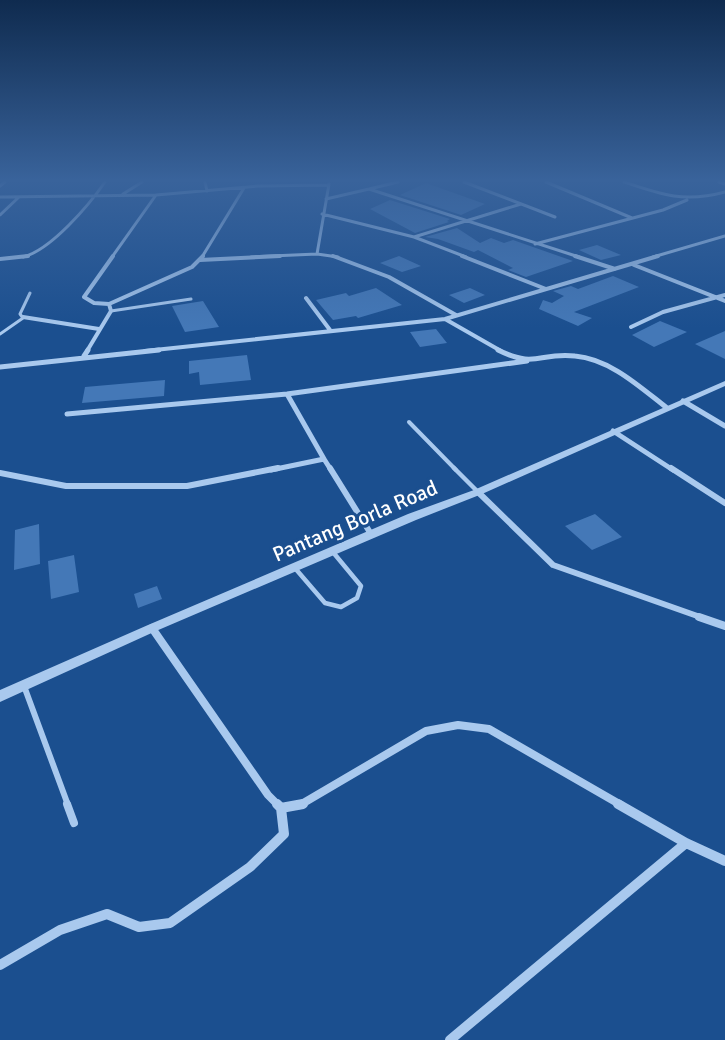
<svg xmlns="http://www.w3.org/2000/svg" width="725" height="1040" font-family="Signika,sans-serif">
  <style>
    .building { fill: #4478b7 }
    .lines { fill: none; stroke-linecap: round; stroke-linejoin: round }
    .service-far4 { stroke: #a9c9ee; stroke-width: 3 }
    .service-far3 { stroke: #a9c9ee; stroke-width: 4 }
    .service-far2 { stroke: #a9c9ee; stroke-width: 4.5 }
    .service-far1 { stroke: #a9c9ee; stroke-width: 6 }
    .service { stroke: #a9c9ee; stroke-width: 8 }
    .minor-far5 { stroke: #a9c9ee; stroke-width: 3 }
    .minor-far4 { stroke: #a9c9ee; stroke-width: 4 }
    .minor-far3 { stroke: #a9c9ee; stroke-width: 5 }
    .minor-far2 { stroke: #a9c9ee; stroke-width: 6 }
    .minor-far1 { stroke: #a9c9ee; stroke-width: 8 }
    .minor { stroke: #a9c9ee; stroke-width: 10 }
    .tertiary { fill: #a9c9ee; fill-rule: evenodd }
    .labels { text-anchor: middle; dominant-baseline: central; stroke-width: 6; stroke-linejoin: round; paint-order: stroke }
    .street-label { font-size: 21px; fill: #fff; stroke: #1b4f8f }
  </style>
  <rect width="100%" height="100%" fill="#1b4f8f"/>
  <path class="building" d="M 426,183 L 485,204 L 461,215 L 400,195 Z
    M 390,200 L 450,219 L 447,221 L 449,222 L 415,233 L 370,209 Z
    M 457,228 L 480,243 L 491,238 L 504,243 L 513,240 L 573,261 L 526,277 L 508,270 L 513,268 L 478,250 L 474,252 L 438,239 L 425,237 Z
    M 597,245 L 621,255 L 601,260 L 579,250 Z
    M 399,256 L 421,266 L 402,272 L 380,263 Z
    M 613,276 L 639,287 L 574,312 L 592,318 L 578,326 L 539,309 L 543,300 L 552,303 L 564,296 L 553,291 L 571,286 L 578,289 Z
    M 376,288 L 402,305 L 358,318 L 356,316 L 333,320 L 316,300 L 346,293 L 349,296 Z
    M 470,288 L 485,295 L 464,303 L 449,295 Z
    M 203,301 L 219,327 L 185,332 L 172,306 Z
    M 660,321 L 687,332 L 654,347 L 632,335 Z
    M 436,329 L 447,343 L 420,347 L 410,332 Z
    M 725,331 L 725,359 L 695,344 Z
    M 247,355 L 251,380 L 200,385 L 199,372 L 189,374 L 189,361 Z
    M 165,380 L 164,396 L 82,403 L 85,387 Z
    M 595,514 L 622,537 L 592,550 L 565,526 Z
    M 39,524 L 40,564 L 14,570 L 15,530 Z
    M 74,555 L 79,592 L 51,599 L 48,561 Z
    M 157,586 L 162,599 L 138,608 L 134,594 Z"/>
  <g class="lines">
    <path class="service-far4" d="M 111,311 L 191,299
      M 0,334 L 23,318 L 20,314 L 30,293"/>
    <path class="service-far3" d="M 409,422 L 456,470"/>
    <path class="service-far2" d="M 454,468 L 478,492
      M 294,567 L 325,603 L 341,607 L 357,598 L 361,586 L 332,551"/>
    <path class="service-far1" d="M 24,686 L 68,805"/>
    <path class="service" d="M 67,804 L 74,823"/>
    <path class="minor-far5" d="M 205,182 L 207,191
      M 398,182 L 369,189 L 579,257
      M 464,182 L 555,217
      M 546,182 L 632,218
      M 624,182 C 662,195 685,203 725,192
      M 719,182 L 725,184
      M 329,184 L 317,254 L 338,257
      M 0,186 L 5,182
      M 123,194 L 142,182
      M 0,197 L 156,195
      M 326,199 L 369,189
      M 322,214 L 414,237
      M 0,215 L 19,197
      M 535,244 L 663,210 L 687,200
      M 23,257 C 51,250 89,205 105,182
      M 112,257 L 156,195 L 258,186 L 329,185
      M 202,257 L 244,188
      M 251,257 L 317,254
      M 466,257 L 414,237 L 521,204
      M 653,257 L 725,236"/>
    <path class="minor-far4" d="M 113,256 L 84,297 L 94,303 L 109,304 L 192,267 L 203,256
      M 333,256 L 389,277 L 456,315
      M 462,256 L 546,289
      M 575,256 L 615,269
      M 0,259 L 28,256
      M 200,260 L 280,256
      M 634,265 L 725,301
      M 306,298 L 330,330
      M 23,317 L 99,329
      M 445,319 L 501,351
      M 631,327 L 663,312 L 725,295
      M 87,351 L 111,311 L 109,304
      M 145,351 L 445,319 L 658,256"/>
    <path class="minor-far3" d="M 498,350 C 536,369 539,352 575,356 C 610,359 640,387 667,408
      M 84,356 L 88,350
      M 0,367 L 159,350
      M 287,394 L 324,459
      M 683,401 L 725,426
      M 67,414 L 287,394 L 527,361
      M 613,431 L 673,470
      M 271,470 L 324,459 L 331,470"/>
    <path class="minor-far2" d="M 330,468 L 371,534
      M 671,468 L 725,503
      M 0,473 L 66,486 L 187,486 L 278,468
      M 478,492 L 553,565 L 703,618"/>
    <path class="minor-far1" d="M 699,617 L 725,626
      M 152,628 L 268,795 L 278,805
      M 300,805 L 426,731 L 458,725 L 489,729 L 621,805"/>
    <path class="minor" d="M 277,804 L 281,808 L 303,804
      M 618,804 L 686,843 L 725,861
      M 0,965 L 60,930 L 107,914 L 139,927 L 170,923 L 250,867 L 284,834 L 281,808
      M 450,1040 L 686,843"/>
    <path class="tertiary" d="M 725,381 L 725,386 L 482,494 L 416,520 L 156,631 L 0,702 L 0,690 L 148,625 L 408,514 L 474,490 Z"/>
  </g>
  <linearGradient id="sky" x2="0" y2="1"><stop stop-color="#0f2b4f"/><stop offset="0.55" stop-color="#39639b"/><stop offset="1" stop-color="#39639b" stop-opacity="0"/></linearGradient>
  <rect width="725" height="328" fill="url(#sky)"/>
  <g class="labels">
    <g class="street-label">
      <text transform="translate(355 521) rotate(-23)">Pantang Borla Road</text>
    </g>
  </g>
</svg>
